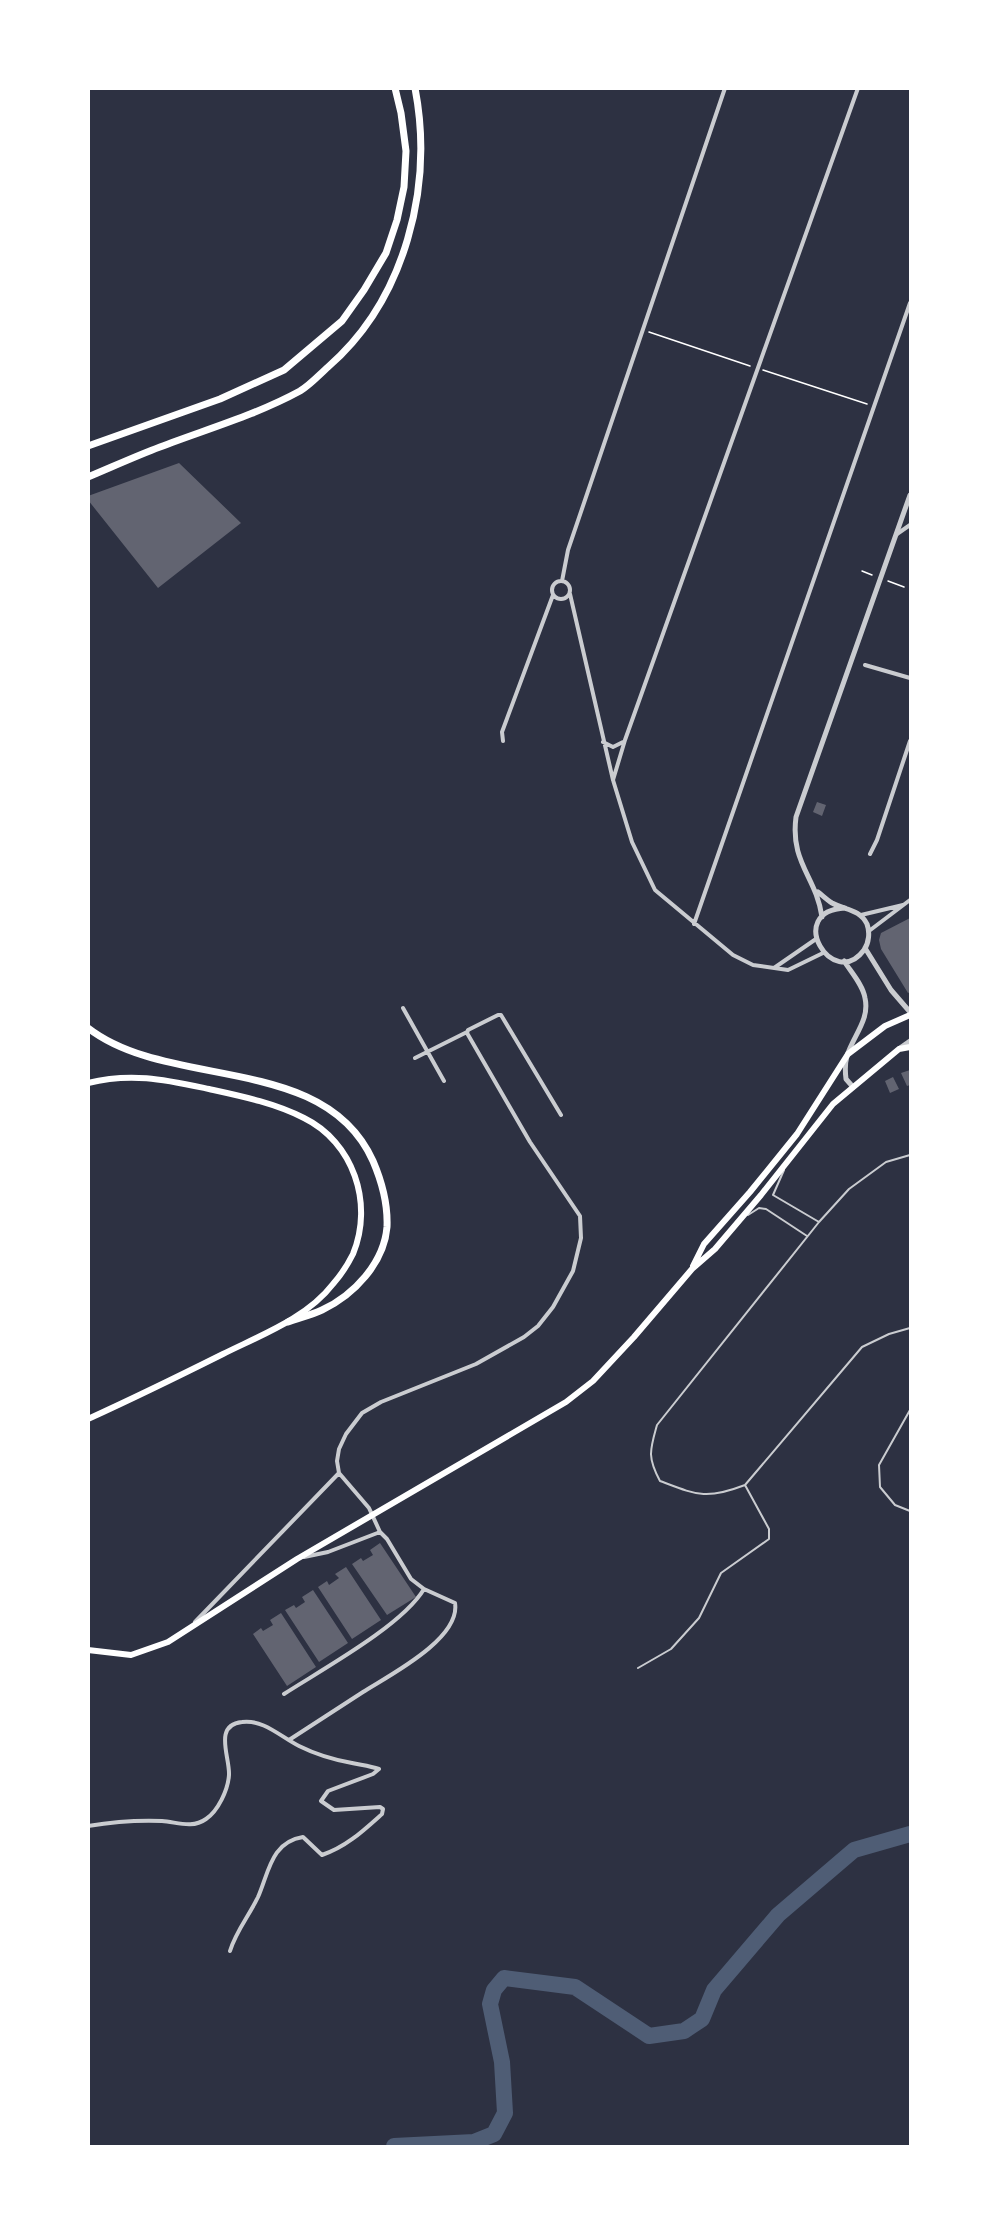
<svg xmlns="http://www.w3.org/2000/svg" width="999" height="2235" font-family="'Public Sans',sans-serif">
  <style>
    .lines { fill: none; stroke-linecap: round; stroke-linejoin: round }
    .river { stroke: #4f5d75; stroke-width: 16 }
    .building { fill: #626471 }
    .path { stroke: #fff; stroke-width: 1.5 }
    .service { stroke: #caccd0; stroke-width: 2 }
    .minor { stroke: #caccd0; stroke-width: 4 }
    .tertiary { stroke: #caccd0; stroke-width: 5 }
    .primary { stroke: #fff; stroke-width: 6 }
    .trunk { stroke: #fff; stroke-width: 7 }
  </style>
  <rect width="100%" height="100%" fill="#2d3142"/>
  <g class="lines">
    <path class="river" d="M 394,2146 L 474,2142 L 494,2134 L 505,2113 L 502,2062 L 490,2004 L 494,1990 L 504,1978 L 575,1987 L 649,2036 L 684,2031 L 702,2019 L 714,1990 L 778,1915 L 854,1850 L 910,1834"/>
  </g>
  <path class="building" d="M 179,463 L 241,523 L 158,588 L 88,500 L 88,496 Z
    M 817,802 L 826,805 L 822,816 L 813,812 Z
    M 910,918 L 910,992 L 908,993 L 881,949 L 879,940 L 881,933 Z
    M 910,1070 L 910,1085 L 907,1086 L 901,1073 Z
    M 893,1077 L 899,1089 L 890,1093 L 885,1081 Z
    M 380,1543 L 416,1597 L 387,1615 L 352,1564 L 361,1558 L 363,1561 L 373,1555 L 370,1550 Z
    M 346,1567 L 381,1620 L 352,1639 L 318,1587 L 327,1581 L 329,1585 L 339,1578 L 335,1574 Z
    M 313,1590 L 348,1643 L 319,1662 L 285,1610 L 294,1605 L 296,1608 L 305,1602 L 302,1597 Z
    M 281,1613 L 316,1667 L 287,1686 L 253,1634 L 261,1628 L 263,1631 L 273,1625 L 270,1620 Z"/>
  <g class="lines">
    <path class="path" d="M 649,332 L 750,366
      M 763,370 L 867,404
      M 862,571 L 872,575
      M 888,581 L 904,587"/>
    <path class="service" d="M 910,1155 L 886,1162 L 849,1189 L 819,1222 L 657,1425 C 650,1450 647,1457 660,1481 C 697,1495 706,1500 745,1485 L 862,1347 L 889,1334 L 910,1328
      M 784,1170 L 773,1195 L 819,1222
      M 748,1215 L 759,1208 L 766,1209 L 807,1236
      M 910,1410 L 879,1465 L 880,1487 L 895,1505 L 910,1511
      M 638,1668 L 671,1649 L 699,1618 L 721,1573 L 769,1539 L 769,1529 L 745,1485"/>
    <path class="minor" d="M 897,534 L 910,525
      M552 590a9 9 0 1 1 18 0a9 9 0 1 1-18 0Z
      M 562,581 L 568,550 L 725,88
      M 570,594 L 613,780 L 632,842 L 655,890 L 733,955 L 753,965 L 788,970 L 823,953
      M 865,665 L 910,678
      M 503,741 L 502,732 L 553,595
      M 603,742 L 613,747 L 623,742
      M 613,780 L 625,740 L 858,88
      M 870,854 L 877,840 L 910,741
      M 861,915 L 903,905
      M 694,924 L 910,303
      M 869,931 L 910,900
      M 774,968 L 816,939
      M 403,1008 L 444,1081
      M 415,1058 L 467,1032
      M 339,1473 L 337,1461 L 339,1449 L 346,1434 L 362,1413 L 381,1402 L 476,1364 L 524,1337 L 538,1326 L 553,1307 L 573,1271 L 581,1238 L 580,1216 L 530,1142 L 467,1033 L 468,1030 L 498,1015 L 501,1015 L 561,1115
      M 304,1557 L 328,1552 L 380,1532
      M 195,1622 L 339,1473
      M 284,1694 C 321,1670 402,1626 424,1589
      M 289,1740 C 314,1724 338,1708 363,1692 C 388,1676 461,1639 455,1603 L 424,1589 L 411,1579 L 387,1539 L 380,1532 L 369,1508 L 339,1473
      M 88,1826 C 112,1822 138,1820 162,1821 C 177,1822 192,1829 206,1819 C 218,1811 228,1790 229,1775 C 230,1757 213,1725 242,1722 C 263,1719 281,1737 299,1746 C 315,1754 335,1760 352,1763 C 361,1765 370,1766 379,1769 L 373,1774 L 328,1791 L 321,1801 L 334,1810 L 380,1807 L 383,1809 L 382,1814 C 363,1831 346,1847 322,1855 L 303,1837 C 271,1842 269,1872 258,1897 C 249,1916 236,1931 230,1951"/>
    <path class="tertiary" d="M 818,892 C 822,895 827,900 832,903 C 845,910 860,909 867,924 C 870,932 869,943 864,950 C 833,992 784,911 845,908
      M 822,917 C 816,876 790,863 796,817 L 910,495
      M 865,948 L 891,990 L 910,1012
      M 844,961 C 851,972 863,985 865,998 C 870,1020 853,1036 847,1056 C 845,1063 845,1071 846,1079 L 853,1087
      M 900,1048 L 910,1041"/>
    <path class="primary" d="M 88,1083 C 132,1072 166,1080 209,1089 C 241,1096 275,1103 304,1118 C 353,1142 374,1203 353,1254 C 348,1264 341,1275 333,1284 C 307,1318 261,1335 223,1354 C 179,1376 134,1398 88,1419
      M 693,1266 L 704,1244 L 750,1192 L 797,1134 L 848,1054 L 885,1026 L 910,1015
      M 88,1650 L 131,1655 L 168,1642 L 297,1559 L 566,1402 L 593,1381 L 634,1337 L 692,1269 L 715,1249 L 761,1195 L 833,1104 L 899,1049 L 910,1047"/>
    <path class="trunk" d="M 88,446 L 220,399 L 284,370 L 342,321 L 364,290 L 386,253 L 397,220 L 404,187 L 406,151 L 401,113 L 395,88
      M 88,477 C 112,467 136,456 160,447 C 207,429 256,415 300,391 C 310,385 319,375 328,367 C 405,300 434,187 415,88
      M 88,1028 C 169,1091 324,1052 373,1161 C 382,1182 388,1204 387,1227 C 384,1263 354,1295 322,1310 C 311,1315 299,1318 288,1322"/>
  </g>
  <rect width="999" height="2235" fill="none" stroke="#ffffff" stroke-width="180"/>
</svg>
